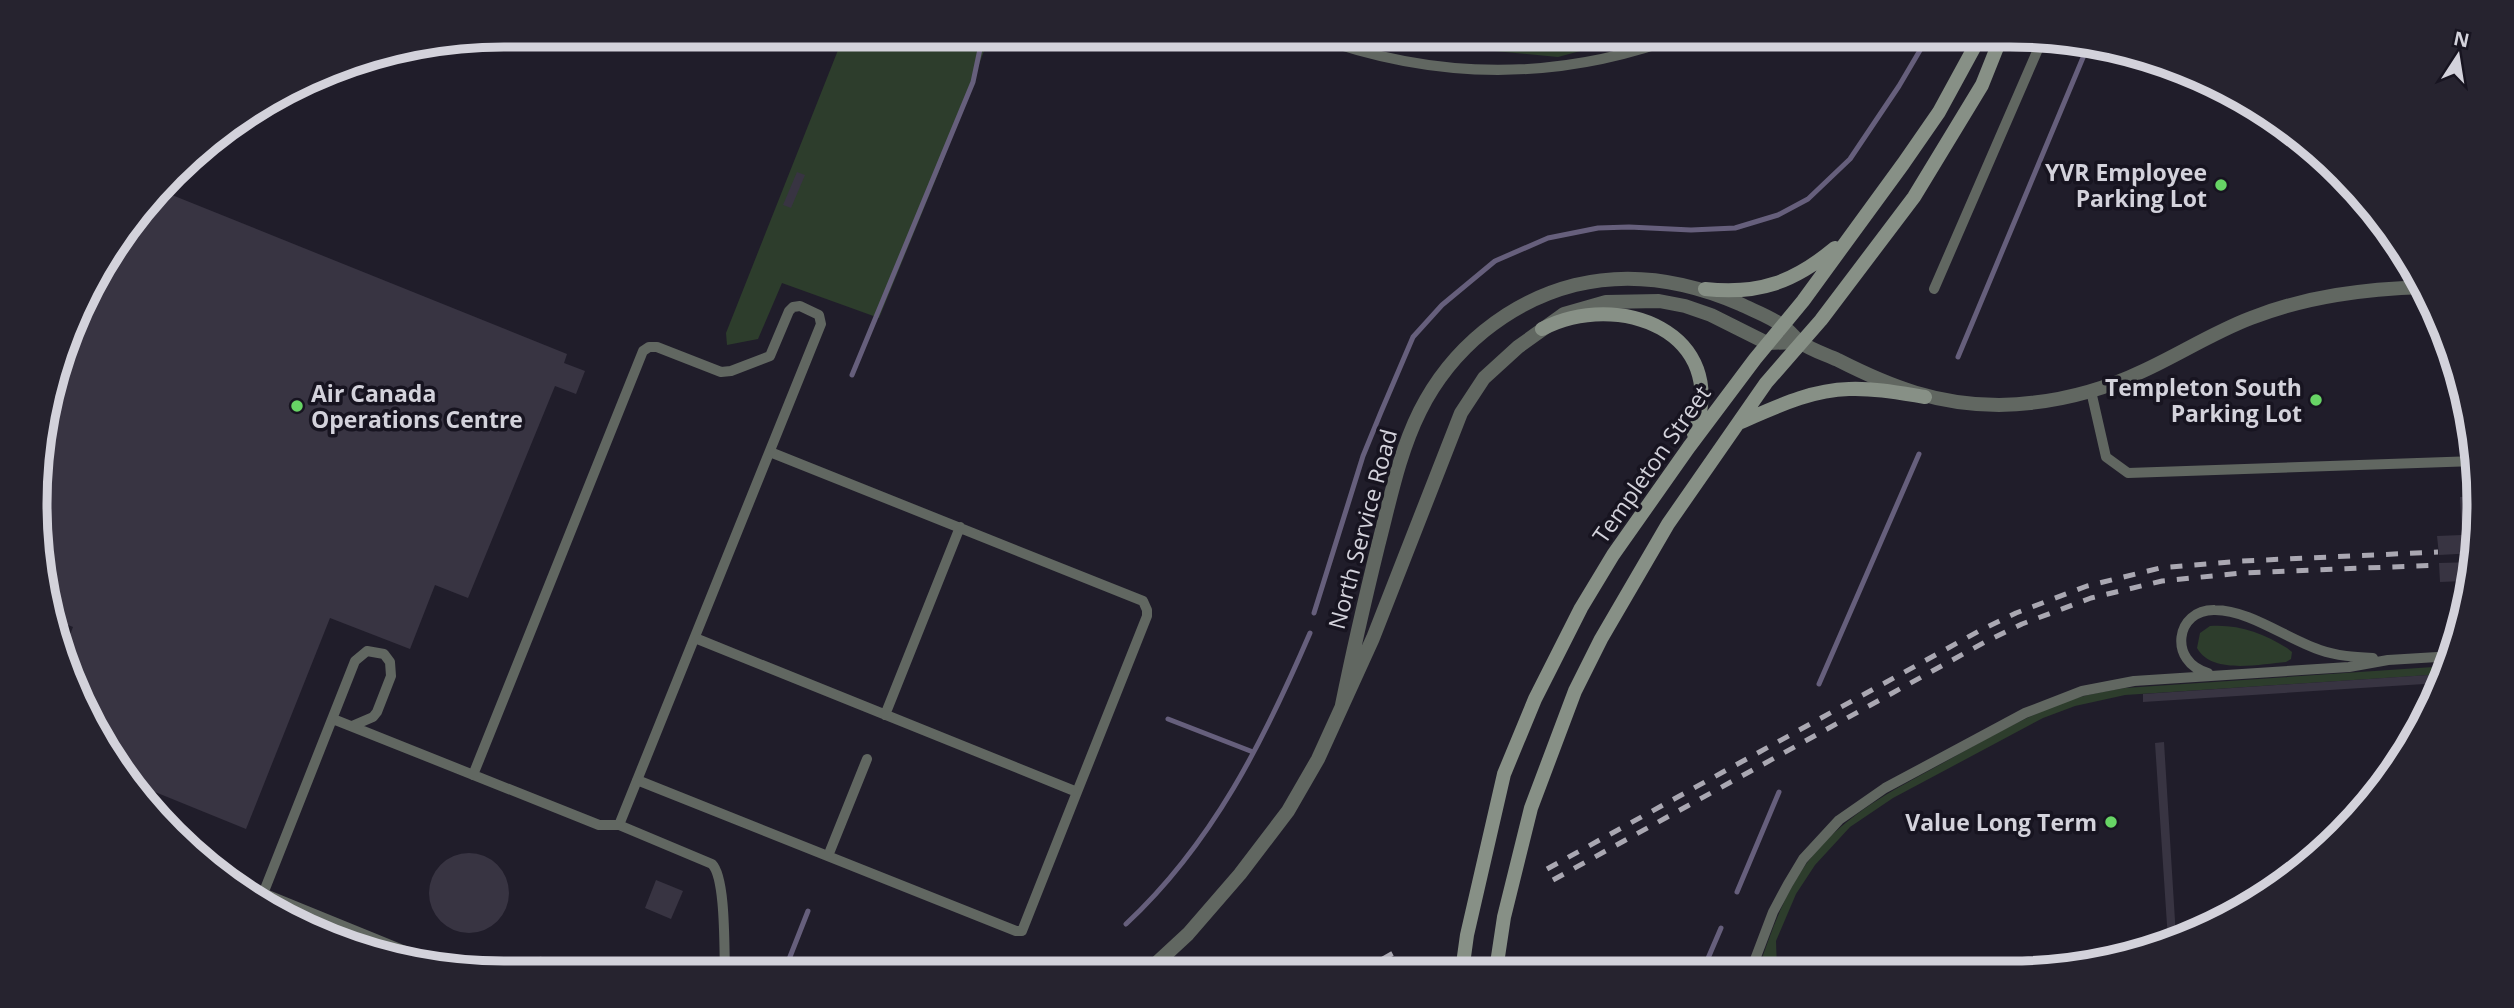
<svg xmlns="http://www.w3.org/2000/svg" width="2514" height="1008" font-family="'Open Sans',sans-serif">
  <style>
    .green { fill: #2d3d2c }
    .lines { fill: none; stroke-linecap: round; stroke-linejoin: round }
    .stream { stroke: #665f7c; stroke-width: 5 }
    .building { fill: #383442 }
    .lane { stroke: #616761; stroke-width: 10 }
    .street { stroke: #616761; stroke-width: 14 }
    .secondary { stroke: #879086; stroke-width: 14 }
    .rail { stroke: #aaa8b2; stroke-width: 5; stroke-dasharray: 12 12; stroke-linecap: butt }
    .poi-dot { fill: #67d465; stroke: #171420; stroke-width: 2.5 }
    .labels { text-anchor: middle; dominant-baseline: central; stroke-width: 7; stroke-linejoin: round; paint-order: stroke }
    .poi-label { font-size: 23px; font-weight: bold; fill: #d3d2db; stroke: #171420; text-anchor: end }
    .street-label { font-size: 23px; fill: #d3d2db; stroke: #171420 }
    .rim { fill: none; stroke: #d3d2db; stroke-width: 9 }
  </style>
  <rect width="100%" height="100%" fill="#201d2a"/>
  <path class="green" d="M 844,35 L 990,35 L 938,174 L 879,318 L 782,283 L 758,339 L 727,345 L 726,333 Z
    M 1366,35 L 1640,35 L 1558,57 L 1370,39 Z
    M 2210,626 C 2238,624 2263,633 2287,648 L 2292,652 L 2291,659 L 2286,662 C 2260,664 2212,675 2197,648 L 2200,633 Z
    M 2448,666 L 2445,674 L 2125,695 L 2075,706 L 2043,718 L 1893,798 L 1850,827 L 1815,865 L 1796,894 L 1776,941 L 1777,970 L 1758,970 C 1773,926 1788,882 1820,847 C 1855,809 1899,787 1943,763 C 1985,740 2027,715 2073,699 C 2090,694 2107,691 2125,688 Z"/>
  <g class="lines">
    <path class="stream" d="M 1456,35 L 1506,39 L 1553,35
      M 1958,357 L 2087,48
      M 852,375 L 973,82 L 983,35
      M 1314,613 L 1363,456 L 1381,412 L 1413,337 L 1442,305 L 1495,261 L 1548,238 L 1598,228 L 1629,227 L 1691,230 L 1735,228 L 1778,215 L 1808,199 L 1850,159 L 1899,86 L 1929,35
      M 1819,684 L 1919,454
      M 1168,719 L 1253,752
      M 1737,892 L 1779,792
      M 1126,924 C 1213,843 1264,740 1310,633
      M 1703,970 L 1721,928
      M 784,972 L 808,911
      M 1074,972 L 1081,965"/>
  </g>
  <path class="building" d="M 797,172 L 805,175 L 791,208 L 783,205 Z
    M 162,191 L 567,354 L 564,363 L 585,371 L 576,394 L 555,386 L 468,598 L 435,585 L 410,649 L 330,618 L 246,829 L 128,781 L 98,739 L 62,643 L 66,645 L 73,627 L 53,619 L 44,595 L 39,442 L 60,354 L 98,270 Z
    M 2477,496 L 2475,553 L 2439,555 L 2437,536 L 2462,535 L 2460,497 Z
    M 2475,562 L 2466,603 L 2465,603 L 2464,581 L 2440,582 L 2439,563 Z
    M 2444,674 L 2440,683 L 2143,702 L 2143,694 Z
    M 2164,742 L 2176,937 L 2168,940 L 2155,743 Z
    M429 893a40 40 0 1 1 80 0a40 40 0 1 1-80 0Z
    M 656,880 L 683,891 L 671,919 L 645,908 Z
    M 540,956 L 556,963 L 552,973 L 533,973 Z
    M 627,962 L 646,969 L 647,965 L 667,973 L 620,973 Z"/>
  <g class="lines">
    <path class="lane" d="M 1311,35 C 1435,81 1559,82 1683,35
      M 1934,289 L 2042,40
      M 2091,391 L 2106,457 L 2128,473 L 2476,461
      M 695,638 L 1077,792 L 1147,616 L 1147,610 L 1143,601 L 770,452
      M 2208,673 C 2168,662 2175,609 2215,610 C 2249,610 2287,639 2320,650 C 2337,656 2355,657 2373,658
      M 885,715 L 960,527
      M 333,719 L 599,825 L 619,825 L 712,864 C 726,878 724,950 725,972
      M 473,775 L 643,351 L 649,347 L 657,347 L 721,372 L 731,371 L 770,356 L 789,311 L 793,307 L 800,306 L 819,315 L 821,324 L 619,825
      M 637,780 L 1016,931 L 1022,931 L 1077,792
      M 828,856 L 867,759
      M 216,874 L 427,960
      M 261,899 L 355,661 L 367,651 L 384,654 L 390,662 L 391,676 L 377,712 L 373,717 L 352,726
      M 1751,970 L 1773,912 L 1788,884 L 1803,859 L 1839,820 L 1885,788 L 2025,713 L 2082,691 L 2134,681 L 2349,667 L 2388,660 L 2454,656"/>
    <path class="street" d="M 1342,705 C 1353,651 1365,599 1378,546 C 1390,500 1399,453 1420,411 C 1451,349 1508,302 1575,285 C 1632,271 1687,281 1740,304 C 1754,311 1772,317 1784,327 C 1790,331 1794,337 1800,342 C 1811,350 1825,354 1838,360 C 1891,387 1938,405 1999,405 C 2049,404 2099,392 2143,371 C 2180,354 2214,332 2251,318 C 2307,296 2365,289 2425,287
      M 1148,971 L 1188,934 L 1240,874 L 1288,811 L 1318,759 L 1373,638 L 1461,413 L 1484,378 L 1518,347 L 1564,314 L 1606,302 L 1659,301 L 1685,306 L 1711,315 L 1767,343 L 1800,342"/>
    <path class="secondary" d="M 1705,289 C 1759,295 1794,282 1835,248
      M 1542,329 C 1618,289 1732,332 1694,434
      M 1741,422 C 1776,407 1810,390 1849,389 C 1874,388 1900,393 1925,397
      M 1496,970 L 1504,917 L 1531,808 L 1575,691 L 1601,639 L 1668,524 L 1766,383 L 1821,320 L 1914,197 L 1982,85 L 2002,35
      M 1462,971 L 1467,935 L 1504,774 L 1535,699 L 1581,608 L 1613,555 L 1689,447 L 1755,359 L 1803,301 L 1903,164 L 1939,112 L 1981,35"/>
    <path class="rail" d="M 1547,869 L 1979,631 L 2016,613 L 2087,586 L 2160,568 L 2242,561 L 2438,552
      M 1553,880 L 1985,642 L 2022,624 L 2091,598 L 2162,581 L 2242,573 L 2439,565
      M 1361,971 L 1397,951
      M 1387,971 L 1404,962"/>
  </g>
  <g class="poi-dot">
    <circle cx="2221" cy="185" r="7"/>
    <circle cx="2316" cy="400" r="7"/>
    <circle cx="297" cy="406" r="7"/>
    <circle cx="2111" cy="822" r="7"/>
  </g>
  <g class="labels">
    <g class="poi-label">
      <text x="2207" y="172">YVR Employee<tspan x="2207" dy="26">Parking Lot</tspan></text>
      <text x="2302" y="387">Templeton South<tspan x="2302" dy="26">Parking Lot</tspan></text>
      <text x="311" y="393" text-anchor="start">Air Canada<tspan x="311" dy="26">Operations Centre</tspan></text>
      <text x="2097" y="822">Value Long Term</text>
    </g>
    <g class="street-label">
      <text transform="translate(1651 464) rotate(-55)">Templeton Street</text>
      <text transform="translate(1362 529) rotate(-75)">North Service Road</text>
    </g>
  </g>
  <path d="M0 0H2514V1008H0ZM504 47H2010A457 457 0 0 1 2467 504V504A457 457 0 0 1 2010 961H504A457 457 0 0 1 47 504V504A457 457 0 0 1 504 47Z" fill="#26232f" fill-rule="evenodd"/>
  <path class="rim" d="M504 47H2010A457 457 0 0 1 2467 504V504A457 457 0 0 1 2010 961H504A457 457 0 0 1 47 504V504A457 457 0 0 1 504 47Z"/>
  <g transform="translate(2458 56) rotate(12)" stroke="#171420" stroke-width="5" paint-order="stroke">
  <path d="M0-5L12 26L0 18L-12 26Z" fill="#d3d2db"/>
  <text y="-10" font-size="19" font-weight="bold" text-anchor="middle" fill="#d3d2db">N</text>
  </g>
</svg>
